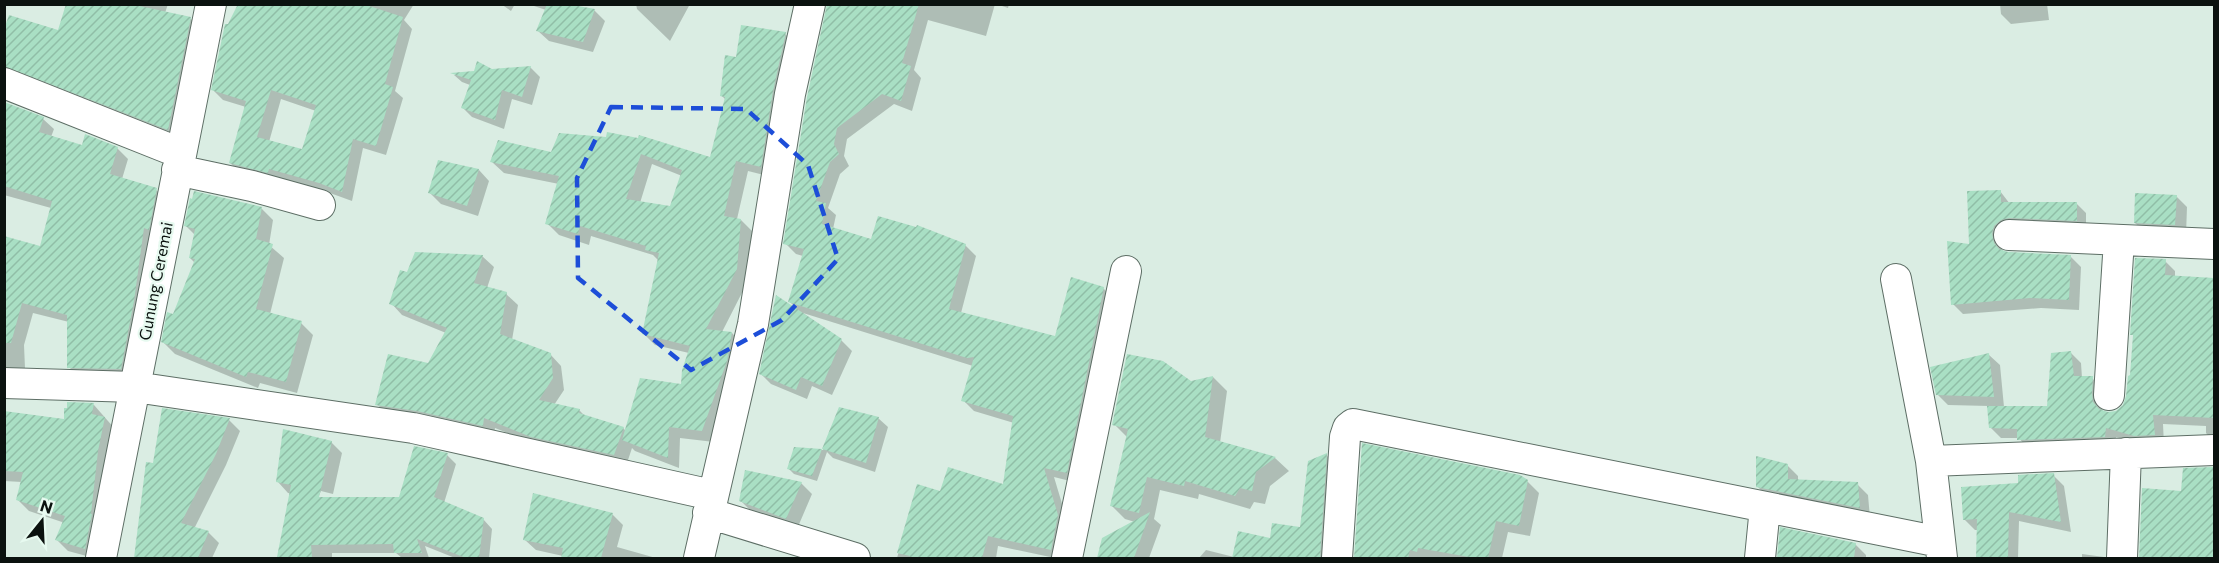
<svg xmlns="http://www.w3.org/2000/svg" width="2219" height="563" font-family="Commissioner,sans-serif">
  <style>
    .shadow { fill: #0003; fill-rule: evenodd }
    .building { fill: url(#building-hatch); fill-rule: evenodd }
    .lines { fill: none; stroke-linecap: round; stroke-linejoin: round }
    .street-casing { stroke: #5d6e65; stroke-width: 32 }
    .street { stroke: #fff; stroke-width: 30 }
    .marked { fill: none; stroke: #1d4ed8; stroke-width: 4.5; stroke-dasharray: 12 8; stroke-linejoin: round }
    .labels { text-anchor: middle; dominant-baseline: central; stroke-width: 4.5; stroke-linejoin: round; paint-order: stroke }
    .street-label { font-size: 16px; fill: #0b120f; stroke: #e7faf0 }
  </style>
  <defs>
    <pattern id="building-hatch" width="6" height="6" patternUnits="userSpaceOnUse" patternTransform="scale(1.5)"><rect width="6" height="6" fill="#a9dfc4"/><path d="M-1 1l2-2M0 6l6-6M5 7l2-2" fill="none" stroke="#90bea7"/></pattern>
  </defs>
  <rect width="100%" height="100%" fill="#daede3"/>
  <path class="shadow" d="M 68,4 L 168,4 L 165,13 L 190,18 L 204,32 L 182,142 L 4,80 L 4,35 L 59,32 Z
    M 240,4 L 414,4 L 404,20 L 412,29 L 395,91 L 403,98 L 386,155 L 363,148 L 352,201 L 330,193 L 279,178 L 278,182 L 241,173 L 230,163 L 246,107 L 223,100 L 213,90 L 229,26 ZM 281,99 L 316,111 L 303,151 L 269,142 Z
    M 501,4 L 515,4 L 511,11 Z
    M 528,4 L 557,4 L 594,10 L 605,21 L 593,52 L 549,41 L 538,31 L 546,10 Z
    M 636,4 L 690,4 L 670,41 L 637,9 Z
    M 828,4 L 995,4 L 986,36 L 928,20 L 914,70 L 921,78 L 912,111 L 894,104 L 847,139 L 844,156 L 849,166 L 840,174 L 828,208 L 836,215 L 833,229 L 872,241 L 965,245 L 976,256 L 961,313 L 1056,337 L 1103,288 L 1114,299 L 1078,483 L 1054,477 L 1069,527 L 1055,558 L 998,546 L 996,558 L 897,558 L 918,486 L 941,493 L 1004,486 L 1014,423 L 974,411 L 963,400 L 973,366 L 803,313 L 841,340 L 852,351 L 832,395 L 812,386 L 807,399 L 771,384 L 761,374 L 795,307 L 789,301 L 803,256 L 796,254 L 785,243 Z
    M 996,4 L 1009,4 L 1008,8 Z
    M 2000,4 L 2047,4 L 2049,20 L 2011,24 L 2001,14 Z
    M 785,34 L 797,45 L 772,177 L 748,171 L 737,219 L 741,220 L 752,231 L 748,281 L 722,332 L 732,333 L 743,345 L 714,442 L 680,438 L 679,468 L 635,451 L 632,448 L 626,466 L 544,448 L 495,428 L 494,436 L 388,416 L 377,404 L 428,364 L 446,333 L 402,315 L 391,303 L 408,274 L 482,256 L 494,267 L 487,288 L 506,294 L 518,305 L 512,340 L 550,354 L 561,366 L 564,390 L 554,405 L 580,411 L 585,416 L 623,428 L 626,431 L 683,386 L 689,353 L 655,345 L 644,334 L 659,261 L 653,255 L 591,236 L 589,245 L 559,235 L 547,223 L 559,184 L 504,173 L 492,162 L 552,154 L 560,135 L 711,159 L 726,100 L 721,95 L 737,58 ZM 652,164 L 682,176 L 671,208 L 640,203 Z
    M 530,67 L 540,77 L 532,105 L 512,99 L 504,129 L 472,117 L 463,108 L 470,85 L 462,82 L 454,75 Z
    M 4,103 L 43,119 L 54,129 L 51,137 L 83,147 L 117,148 L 128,159 L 122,179 L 156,190 L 167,200 L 131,380 L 80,378 L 69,367 L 69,322 L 33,313 L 24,345 L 25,368 L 21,376 L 4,380 L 4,237 L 41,248 L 51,208 L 4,195 Z
    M 479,170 L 489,181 L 478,216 L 441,204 L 430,193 Z
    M 2000,191 L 2010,204 L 2076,203 L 2086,213 L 2086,230 L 2001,245 L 2003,252 L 2070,256 L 2081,267 L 2079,310 L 2041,308 L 1963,314 L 1953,304 L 1971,246 Z
    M 2176,196 L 2187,207 L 2186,235 L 2146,233 L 2135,223 Z
    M 261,208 L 273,220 L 269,245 L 284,258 L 270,314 L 301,323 L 313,335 L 297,393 L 260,383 L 258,388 L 175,354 L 163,342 L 195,263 L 190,258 L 195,235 L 186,226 Z
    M 2165,261 L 2175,271 L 2175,277 L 2214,279 L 2214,442 L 2206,433 L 2206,426 L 2163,424 L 2164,445 L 2145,445 L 2116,437 L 2115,447 L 2029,450 L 2019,438 L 2001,438 L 1990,427 L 1989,406 L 1948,405 L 1937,394 L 1989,355 L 2000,365 L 2004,407 L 2048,407 L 2071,353 L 2081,363 L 2082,378 L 2092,378 L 2102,388 L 2103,412 L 2108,414 L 2117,412 L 2124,406 L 2131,377 L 2135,337 L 2132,334 Z
    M 1213,377 L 1227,391 L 1220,443 L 1275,458 L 1289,471 L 1270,486 L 1265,504 L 1254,502 L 1250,509 L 1199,494 L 1198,499 L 1160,490 L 1154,519 L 1161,525 L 1149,558 L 1098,558 L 1103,539 L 1135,522 L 1125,519 L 1111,505 L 1128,438 L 1114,424 L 1191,383 Z
    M 69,404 L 94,405 L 115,429 L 94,558 L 68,551 L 57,540 L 65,523 L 29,511 L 18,500 L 22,482 L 4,481 L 4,413 L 66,421 Z
    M 840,409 L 878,418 L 888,427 L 875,472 L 833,458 L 827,452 L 817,481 L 794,474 L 789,469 L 795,449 L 823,450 Z
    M 163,410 L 229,420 L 240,431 L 226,465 L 194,529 L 208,532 L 219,543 L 212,558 L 136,558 L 147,464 L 155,464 Z
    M 331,442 L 342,453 L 333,494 L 321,491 L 318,498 L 400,498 L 447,455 L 456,464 L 444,503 L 483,519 L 492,529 L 489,558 L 455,558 L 425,546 L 429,558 L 402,558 L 396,553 L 332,553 L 332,558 L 302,558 L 306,498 L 314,497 L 288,493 L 278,482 Z
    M 1363,445 L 1527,481 L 1539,493 L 1530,536 L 1508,532 L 1502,558 L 1356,558 Z
    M 1326,455 L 1338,466 L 1332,558 L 1199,558 L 1206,550 L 1234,557 L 1301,529 Z
    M 1787,465 L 1798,476 L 1798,481 L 1857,484 L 1868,495 L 1870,518 L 1768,498 L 1758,487 Z
    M 2214,468 L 2214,558 L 2141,558 L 2143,490 L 2182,492 L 2185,470 Z
    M 2053,475 L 2064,486 L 2071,532 L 2019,521 L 2018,558 L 1977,558 L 1978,530 L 1975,530 L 1964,519 L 2019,485 Z
    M 801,483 L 812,494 L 797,529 L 752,512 L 741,501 Z
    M 612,514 L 623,525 L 617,547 L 656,558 L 562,558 L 563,556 L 536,550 L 525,540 Z
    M 1782,529 L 1855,544 L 1866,555 L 1866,558 L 1779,558 Z
    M 2082,554 L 2104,557 L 2105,558 L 2082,558 Z"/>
  <path class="building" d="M 66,4 L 130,4 L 191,17 L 168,130 L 4,66 L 4,29 L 9,15 L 58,30 Z
    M 238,4 L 363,4 L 403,17 L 385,84 L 393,87 L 376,146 L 353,139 L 342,192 L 319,183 L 269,169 L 268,173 L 229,163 L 246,101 L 211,90 L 225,24 L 228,24 ZM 271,90 L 316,105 L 302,149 L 257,137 Z
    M 547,4 L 567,4 L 595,9 L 583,42 L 536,31 Z
    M 827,4 L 919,4 L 902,63 L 911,66 L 901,101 L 882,94 L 837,128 L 834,144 L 839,154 L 830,162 L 816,201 L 826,203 L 822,224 L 871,239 L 878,216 L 916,227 L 917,225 L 966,244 L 949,309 L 1055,336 L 1071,277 L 1104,287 L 1067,473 L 1044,468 L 1058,515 L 1051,550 L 988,536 L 982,558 L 910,558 L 910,556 L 897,553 L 917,484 L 940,491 L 948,467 L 1003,484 L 1013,416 L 961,401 L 974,357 L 967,358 L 788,302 L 804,249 L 783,244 L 807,97 Z
    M 741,25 L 786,32 L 773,91 L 761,167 L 736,161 L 724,216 L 741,219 L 737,269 L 706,329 L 732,332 L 727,361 L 702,431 L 669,427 L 668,458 L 622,440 L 640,378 L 681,384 L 682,370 L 690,346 L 642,334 L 659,253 L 645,250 L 646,246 L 580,226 L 578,234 L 545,224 L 559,176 L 490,162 L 498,140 L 551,152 L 559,133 L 606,137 L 607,132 L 638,138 L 639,135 L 710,157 L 725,97 L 720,96 L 725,55 L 736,57 ZM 641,154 L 682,170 L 670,206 L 626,199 Z
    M 477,61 L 492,69 L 531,66 L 522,97 L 502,90 L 495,120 L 461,108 L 471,80 L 450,73 L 474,71 Z
    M 4,102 L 44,117 L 39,132 L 82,145 L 85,134 L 118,147 L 110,174 L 157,188 L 149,230 L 144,228 L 134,301 L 121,369 L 67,368 L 67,315 L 22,303 L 11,343 L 4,343 L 4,236 L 40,246 L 52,201 L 4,186 Z
    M 438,160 L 479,169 L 467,206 L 428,193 Z
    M 2001,190 L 2001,202 L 2077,202 L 2077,221 L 2009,218 L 2001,220 L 1994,226 L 1992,234 L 1994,243 L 1999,249 L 2008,252 L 2071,255 L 2069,300 L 2030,298 L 1951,305 L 1947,241 L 1969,244 L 1967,191 Z
    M 194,191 L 262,207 L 256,239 L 273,244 L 256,309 L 302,321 L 286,382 L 248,372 L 246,377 L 161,342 L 167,312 L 173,314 L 195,259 L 189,258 L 195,229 L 184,226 L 190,198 L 192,199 Z
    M 2135,193 L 2177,195 L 2175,225 L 2134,223 Z
    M 415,252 L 483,255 L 474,283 L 507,292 L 500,334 L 551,353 L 553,378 L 539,400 L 580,409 L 579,413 L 624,427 L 614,455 L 531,437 L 484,418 L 483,426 L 417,411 L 375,405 L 388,354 L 428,363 L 447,328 L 389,304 L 400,270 L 407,272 Z
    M 2135,258 L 2166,259 L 2165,275 L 2214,278 L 2214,418 L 2153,415 L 2155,435 L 2134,436 L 2106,428 L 2105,437 L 2017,440 L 2017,429 L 1989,428 L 1987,406 L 2047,406 L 2051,353 L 2071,351 L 2074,376 L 2093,376 L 2092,394 L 2093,402 L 2099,409 L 2108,412 L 2116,411 L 2123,405 L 2126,396 L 2128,376 L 2130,375 L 2133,335 L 2130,335 Z
    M 776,295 L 842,339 L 822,386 L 801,377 L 796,390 L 759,374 Z
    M 1989,353 L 1994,397 L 1936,395 L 1930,367 Z
    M 1127,354 L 1163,361 L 1191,381 L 1213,376 L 1205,437 L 1276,457 L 1256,472 L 1252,491 L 1240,488 L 1235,496 L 1185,481 L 1184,486 L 1147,477 L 1139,513 L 1110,506 L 1128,429 L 1112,425 Z
    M 67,402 L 94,403 L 92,414 L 105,417 L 98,451 L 91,514 L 92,514 L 85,549 L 55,540 L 65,516 L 16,500 L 23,472 L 4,471 L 4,411 L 64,419 L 64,408 L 67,408 Z
    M 839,407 L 879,417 L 866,463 L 822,449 Z
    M 162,408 L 230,418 L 216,454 L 181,523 L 209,531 L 198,558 L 134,558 L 146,462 L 153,463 Z
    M 283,429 L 332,441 L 319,497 L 399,497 L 414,446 L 448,453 L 434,497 L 484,518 L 479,558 L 466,558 L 417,539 L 422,553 L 394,553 L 393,544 L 311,545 L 312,557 L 289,558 L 277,557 L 291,485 L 276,482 Z
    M 1362,443 L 1520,475 L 1528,480 L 1519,526 L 1496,521 L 1488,558 L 1475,558 L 1418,548 L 1417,552 L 1410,550 L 1408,558 L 1354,558 Z
    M 794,447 L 822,449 L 812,476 L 787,469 Z
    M 1327,453 L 1320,558 L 1232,558 L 1238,531 L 1270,538 L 1272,523 L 1300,527 L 1308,461 Z
    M 1756,456 L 1788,464 L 1788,479 L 1858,482 L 1860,508 L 1756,487 Z
    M 2214,467 L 2214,558 L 2139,558 L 2142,488 L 2181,491 L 2183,468 Z
    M 745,470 L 802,482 L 786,519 L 739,501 Z
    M 2054,473 L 2061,522 L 2009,512 L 2008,558 L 1976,558 L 1977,519 L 1963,520 L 1961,487 L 2018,483 L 2018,475 Z
    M 533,493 L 613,513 L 601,558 L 561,558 L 563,548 L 523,540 Z
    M 1150,512 L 1134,558 L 1097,558 L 1102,538 Z
    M 1780,527 L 1856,543 L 1854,558 L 1777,558 Z"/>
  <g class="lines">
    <defs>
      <path id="street" d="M 4,83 L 180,153
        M 177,170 L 252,186 L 320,205
        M 2009,235 L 2214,244
        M 1896,279 L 1931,461 L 1942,558
        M 4,383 L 135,387 L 413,428 L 712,495
        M 2109,395 L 2119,240
        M 1931,461 L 2214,450
        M 708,513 L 855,558
        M 101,558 L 211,4
        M 699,558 L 753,324 L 790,94 L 810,4
        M 1067,558 L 1126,271
        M 1337,558 L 1345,437 L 1348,428 L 1353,424 L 1940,542
        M 1760,558 L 1765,507
        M 2122,558 L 2126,453"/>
    </defs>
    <use href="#street" class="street-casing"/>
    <use href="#street" class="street"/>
  </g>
  <path class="marked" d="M 611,107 L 746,109 L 808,165 L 838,259 L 782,320 L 691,370 L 578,278 L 577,178 Z"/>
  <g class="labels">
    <g class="street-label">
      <text transform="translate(155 281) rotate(-79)">Gunung Ceremai</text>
    </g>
  </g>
  <rect width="2219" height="563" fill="none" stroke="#0b120f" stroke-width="12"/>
  <g transform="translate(42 521) rotate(18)" stroke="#e7faf0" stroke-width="4.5" paint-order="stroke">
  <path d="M0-4.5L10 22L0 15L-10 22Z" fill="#0b120f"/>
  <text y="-9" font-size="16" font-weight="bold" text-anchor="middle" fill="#0b120f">N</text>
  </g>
</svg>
